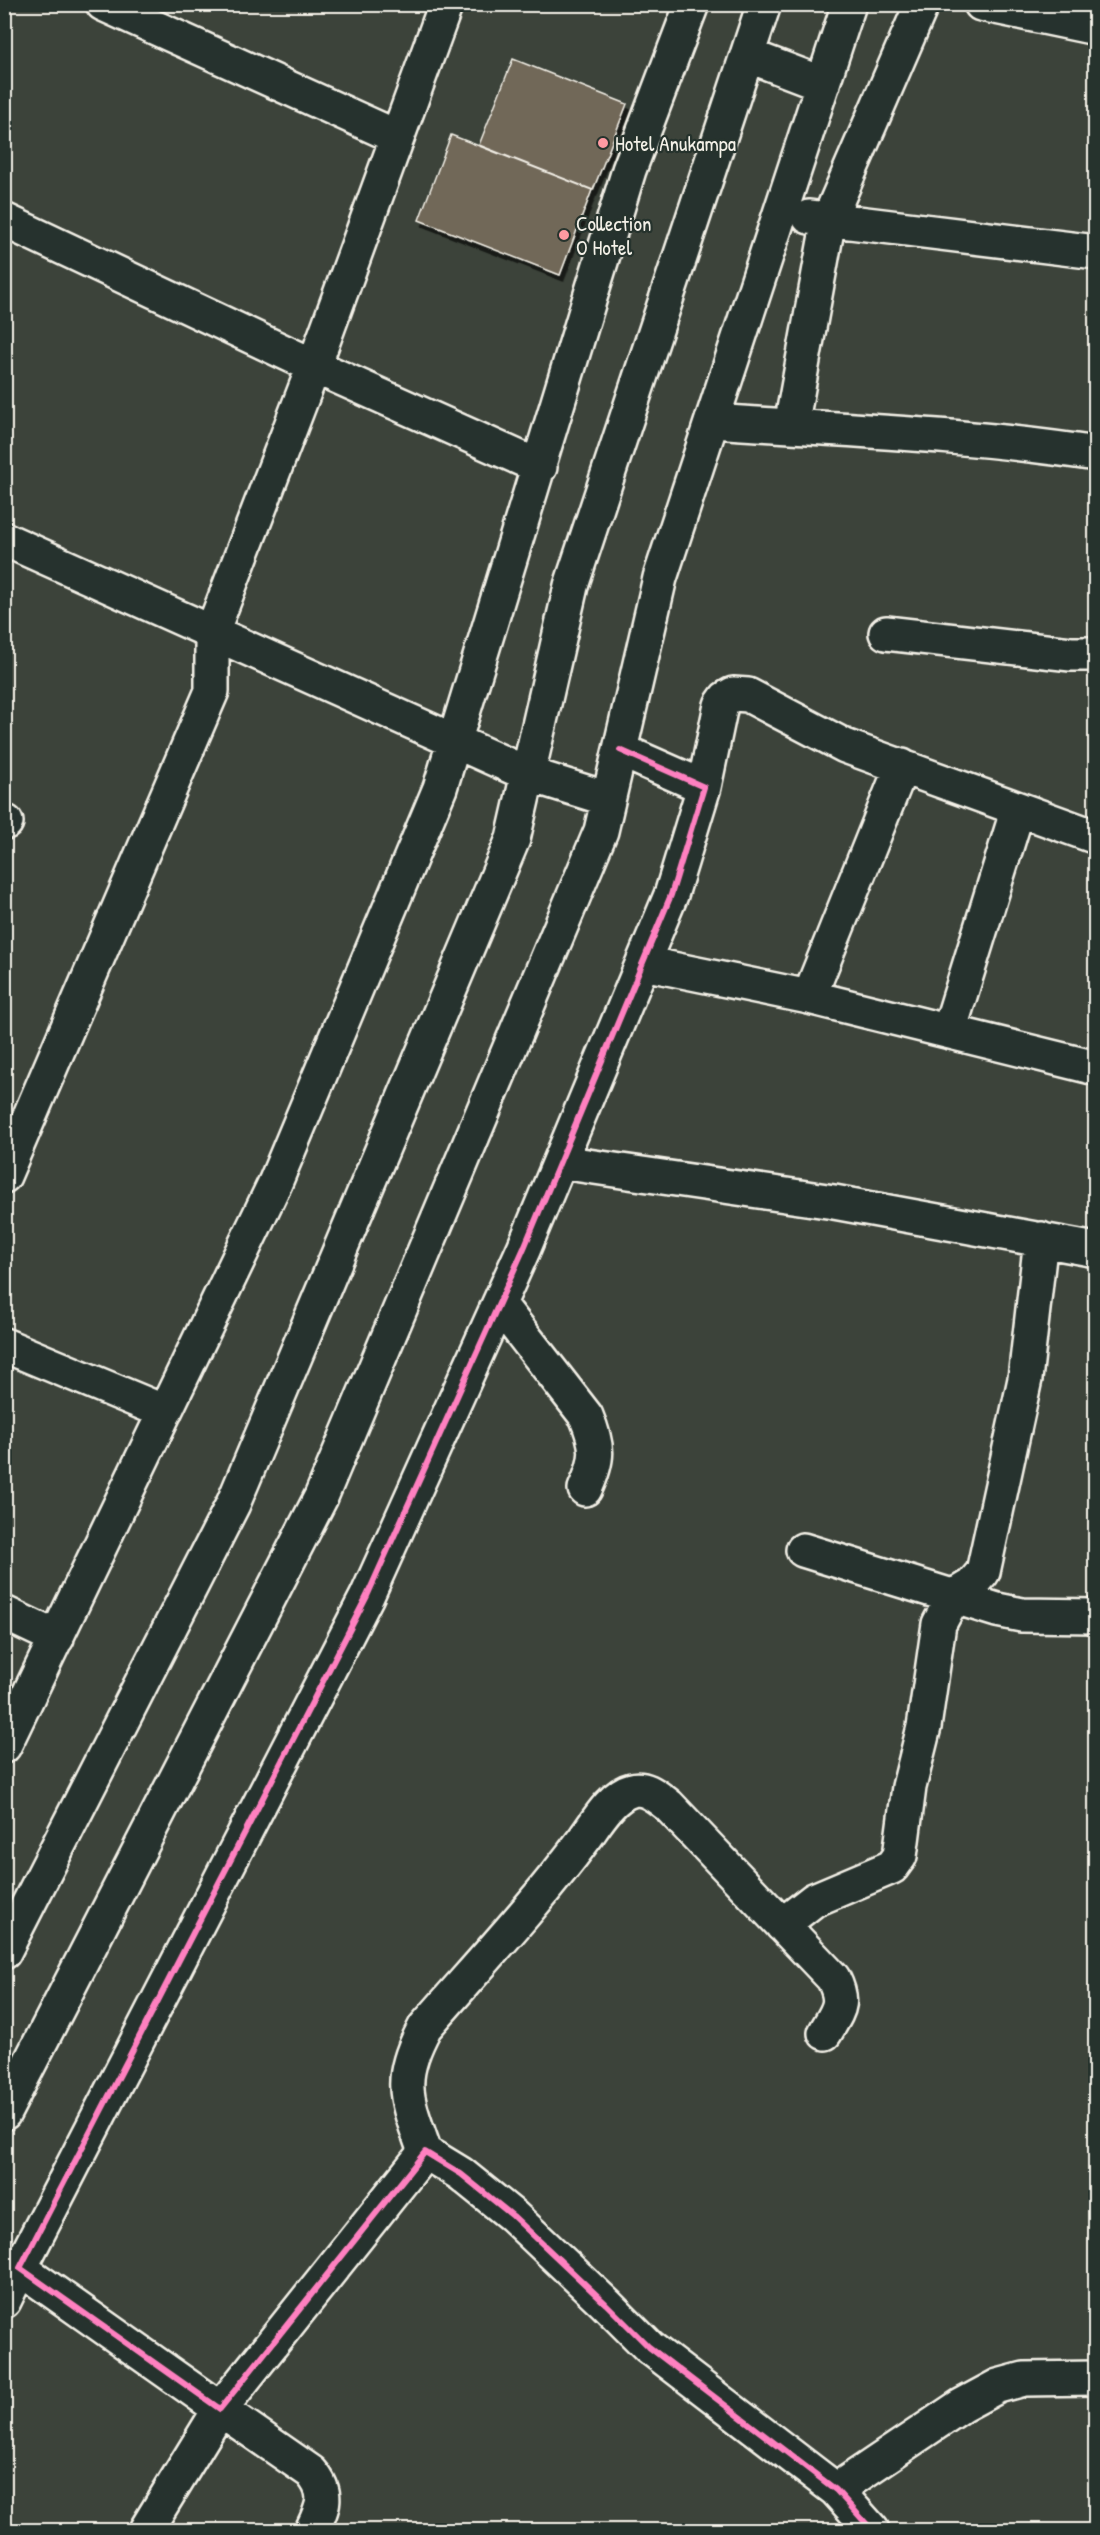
<svg xmlns="http://www.w3.org/2000/svg" width="1100" height="2535" font-family="'Patrick Hand',sans-serif">
  <style>
    .building { fill: #716759; stroke: #f4f1e8; stroke-width: 1.5; filter: url(#shadow) }
    .lines { fill: none; stroke-linecap: round; stroke-linejoin: round }
    .minor-casing { stroke: #f4f1e8; stroke-width: 38 }
    .minor { stroke: #26332d; stroke-width: 33 }
    .cycleway-casing { stroke: #26332d; stroke-width: 10 }
    .cycleway { stroke: #ff80c0; stroke-width: 6 }
    .poi-dot { fill: #ff9aa2; stroke: #26332d; stroke-width: 2 }
    .labels { text-anchor: middle; dominant-baseline: central; stroke-width: 4.5; stroke-linejoin: round; paint-order: stroke }
    .poi-label { font-size: 21px; fill: #f4f1e8; stroke: #26332d; text-anchor: start }
  </style>
  <defs>
    <filter id="shadow"><feDropShadow dx="3.5" dy="6" stdDeviation="0" flood-color="#0009"/></filter>
  </defs>
  <rect width="100%" height="100%" fill="#3c433a"/>
  <filter id="ink" filterUnits="userSpaceOnUse"><feTurbulence type="fractalNoise" baseFrequency=".0167" numOctaves="2"/><feDisplacementMap in="SourceGraphic" scale="12" xChannelSelector="R" yChannelSelector="G"/><feConvolveMatrix kernelMatrix="1 2 1 2 8 2 1 2 1" color-interpolation-filters="sRGB"/></filter>
  <g filter="url(#ink)">
    <path class="building" d="M 513,59 L 627,104 L 593,190 L 479,145 Z
      M 451,135 L 592,190 L 560,275 L 419,220 Z"/>
    <g class="lines">
      <defs>
        <path id="minor" d="M 103,4 L 397,137
          M 981,4 L 1096,28
          M 747,55 L 823,84
          M 809,217 L 1096,252
          M 4,220 L 314,366 L 540,467
          M 713,421 C 841,430 969,434 1096,454
          M 791,426 L 829,219 L 922,4
          M 4,539 L 528,774 L 608,799
          M 886,633 L 1071,654 L 1096,654
          M 620,750 L 704,787 L 671,895 L 524,1248 L 367,1596 L 20,2268 L 220,2409 L 425,2152 L 461,2174 L 513,2216 L 606,2304 L 649,2347 L 836,2490 L 872,2530
          M 704,787 L 721,705 L 726,698 L 733,694 L 748,695 L 845,746 L 1096,837
          M 4,822 L 6,822
          M 643,963 L 809,997 L 1096,1068
          M 809,997 L 902,766
          M 949,1031 L 1018,809
          M 560,1162 L 834,1202 L 1096,1250
          M 4,1176 L 212,691 L 212,632 L 314,366 L 446,4
          M 499,1304 L 586,1416 C 599,1447 599,1459 585,1489
          M 4,1345 L 165,1412
          M 803,1550 L 997,1610 L 1022,1615 L 1096,1616
          M 4,1613 L 57,1638
          M 4,1746 L 275,1183 L 440,788 L 629,170 L 692,4
          M 782,1925 L 814,1900 L 892,1867 L 900,1856 L 909,1787 L 924,1727 L 939,1624 L 954,1596 L 972,1585 L 983,1572 L 1025,1379 L 1041,1239
          M 4,1952 L 233,1504 L 513,839 L 571,586 L 764,4
          M 4,2113 L 321,1497 L 601,831 L 660,578 L 849,4
          M 425,2152 C 406,2098 396,2080 425,2027 C 479,1965 536,1904 585,1838 C 596,1823 612,1795 632,1790 C 646,1786 657,1797 668,1805 L 833,1978 C 846,2004 838,2010 825,2033
          M 4,2258 L 20,2268 L 4,2301
          M 836,2490 L 961,2406 L 998,2386 L 1024,2379 L 1096,2378
          M 146,2530 L 220,2409 L 311,2472 C 330,2494 323,2507 312,2530"/>
      </defs>
      <use href="#minor" class="minor-casing"/>
      <use href="#minor" class="minor"/>
      <defs>
        <path id="cycleway" d="M 620,750 L 704,787 L 671,895 L 524,1248 L 367,1596 L 20,2268 L 220,2409 L 425,2152 L 461,2174 L 513,2216 L 606,2304 L 649,2347 L 836,2490 L 872,2530"/>
      </defs>
      <use href="#cycleway" class="cycleway-casing"/>
      <use href="#cycleway" class="cycleway"/>
    </g>
  </g>
  <g class="poi-dot">
    <circle cx="603" cy="143" r="6"/>
    <circle cx="564" cy="235" r="6"/>
  </g>
  <g class="labels">
    <g class="poi-label">
      <text x="615" y="143">Hotel Anukampa</text>
      <text x="576" y="223">Collection<tspan x="576" dy="24">O Hotel</tspan></text>
    </g>
  </g>
  <rect width="1100" height="2535" fill="none" stroke="#26332d" stroke-width="24"/>
  <rect x="12" y="12" width="1076" height="2511" fill="none" stroke="#f4f1e8" stroke-width="2" filter="url(#ink)"/>
</svg>
